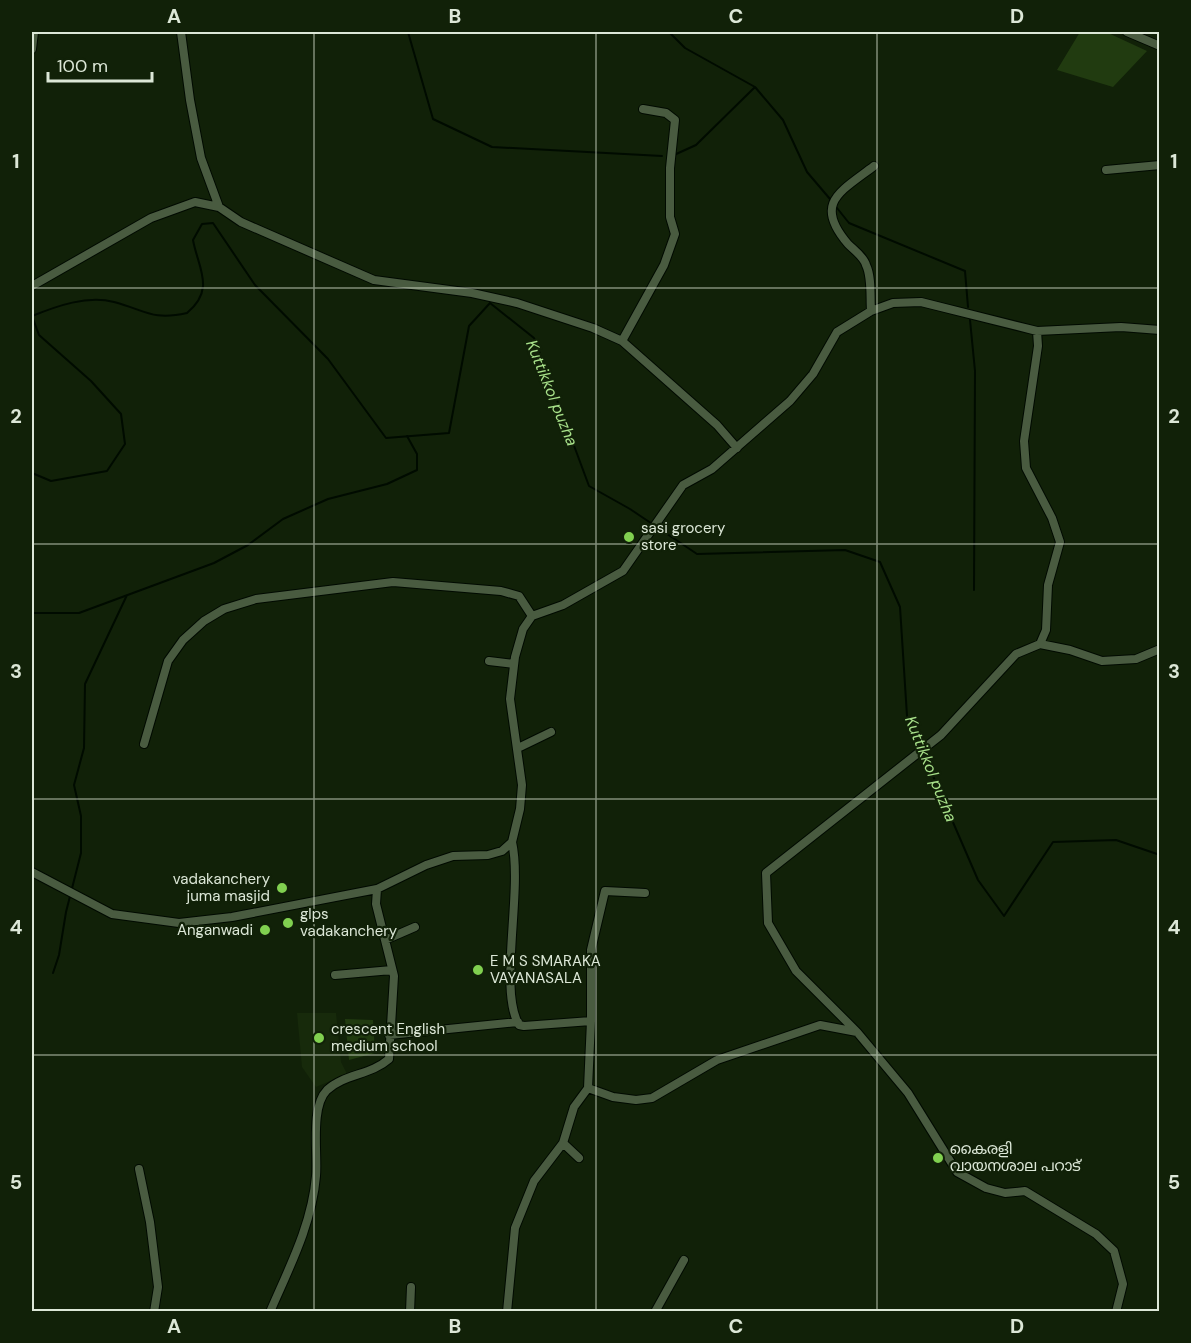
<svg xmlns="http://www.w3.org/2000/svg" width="1191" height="1343" font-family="'DM Sans','Noto Sans Malayalam',sans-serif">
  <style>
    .built { fill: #172a0b }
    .green { fill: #213b10 }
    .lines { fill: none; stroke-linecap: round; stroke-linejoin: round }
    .stream { stroke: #000b00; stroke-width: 2 }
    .minor-casing { stroke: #010a00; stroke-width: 10 }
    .minor { stroke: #495b40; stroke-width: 8 }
    .grid { fill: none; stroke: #dce7d7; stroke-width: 1.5; stroke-opacity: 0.55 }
    .poi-dot { fill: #81d050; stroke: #112108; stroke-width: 2 }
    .labels { text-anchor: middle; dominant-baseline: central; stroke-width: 4.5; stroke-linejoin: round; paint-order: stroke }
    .poi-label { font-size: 15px; fill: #dce7d7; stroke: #112108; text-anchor: start }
    .water-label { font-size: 16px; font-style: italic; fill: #a8e18a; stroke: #112108 }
    .neatline { fill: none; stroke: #dce7d7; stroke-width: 2 }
    .grid-label { font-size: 20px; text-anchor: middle; font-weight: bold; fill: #dce7d7 }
  </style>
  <rect width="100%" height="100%" fill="#112108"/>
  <path class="built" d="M 297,1013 L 336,1013 L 341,1062 L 347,1074 L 316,1087 L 302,1067 Z"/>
  <path class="green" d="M 1080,32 L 1106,32 L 1147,51 L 1113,87 L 1057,70 Z
    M 345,1019 L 373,1020 L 375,1053 L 349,1060 Z"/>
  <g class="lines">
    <path class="stream" d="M 408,32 L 433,119 L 492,147 L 662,156
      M 669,32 L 685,48 L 755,87
      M 674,155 L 696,145 L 755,87 L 783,120 L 807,172 L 830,199
      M 837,208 L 849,223 L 965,271 L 968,307
      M 970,320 L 975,371 L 974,590
      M 32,473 L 51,481 L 107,471 L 125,444 L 121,414 L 91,381 L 39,335 L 32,316 C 57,306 87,295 114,302 C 145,310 152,321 187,313 C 216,289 198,268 193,240 L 202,224 L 213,223 L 255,285 L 328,359 L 386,438 L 449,433 L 469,326 L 490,303 L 534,338 L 589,486 L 630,509 L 697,554 L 845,550 L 880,562 L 900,607 L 907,716 L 978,880 L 1004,916 L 1053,842 L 1116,840 L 1160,855
      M 32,613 L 79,613 L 214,563 L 248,545 L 283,519 L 328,499 L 387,484 L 417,470 L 417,454 L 407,436
      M 53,973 L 59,955 L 66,912 L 81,853 L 81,816 L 74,785 L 84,748 L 85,684 L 127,595"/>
    <defs>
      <path id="minor" d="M 181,32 L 190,100 L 201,158 L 219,207 L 241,222 L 374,280 L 472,293 L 517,303 L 593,328 L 622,341 L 717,425 L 737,448
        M 1127,32 L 1160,46
        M 32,49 L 34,32
        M 1106,170 L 1160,165
        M 32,286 L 151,218 L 195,202 L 219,207
        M 871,311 C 870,297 872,277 866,265 C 864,257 854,250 848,244 C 813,203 840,192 874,166
        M 1037,331 L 1038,346 L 1024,441 L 1026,468 L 1052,518 L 1060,542 L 1048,585 L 1046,630 L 1040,644
        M 622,341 L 664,265 L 675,234 L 670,217 L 670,168 L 675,120 L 666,113 L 643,109
        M 489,661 L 514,664
        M 144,744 L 168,661 L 183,640 L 204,621 L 224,609 L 256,599 L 393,582 L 501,591 L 519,596 L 532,616
        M 518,748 L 551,732
        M 512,842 C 523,891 498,990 519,1025 L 524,1026 L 591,1021 L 588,1088 L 613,1097 L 636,1100 L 652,1098 L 717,1060 L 820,1025 L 857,1032 L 908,1093 L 957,1172 L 986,1188 L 1005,1193 L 1025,1191 L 1096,1234 L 1114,1251 L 1123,1284 L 1116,1312
        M 32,872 L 112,914 L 179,923 L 232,917 L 377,889
        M 385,940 L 415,927
        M 335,975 L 392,970
        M 591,1021 L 591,950 L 605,891 L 645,893
        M 856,1031 L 796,971 L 768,923 L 766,873 L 941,735 L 1016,654 L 1040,644 L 1070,650 L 1102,661 L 1136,659 L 1160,649
        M 389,1035 L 518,1022
        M 563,1143 L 579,1158
        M 139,1169 L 150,1222 L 158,1287 L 154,1312
        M 270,1312 C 289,1268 312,1224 316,1176 C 318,1154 310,1107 327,1090 C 344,1074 371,1075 389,1059 L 394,976 L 376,904 L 377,889 L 426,865 L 453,856 L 488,855 L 502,851 L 512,842 L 520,809 L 522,785 L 510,699 L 515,657 L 523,629 L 532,616 L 563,605 L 623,571 L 683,485 L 712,469 L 790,401 L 813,374 L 837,332 L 871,311 L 893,303 L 921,302 L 1037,331 L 1121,327 L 1160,330
        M 410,1312 L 411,1287
        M 507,1312 L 515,1228 L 534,1181 L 563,1143 L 574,1107 L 588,1088
        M 655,1312 L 684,1260"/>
    </defs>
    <use href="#minor" class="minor-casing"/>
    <use href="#minor" class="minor"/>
  </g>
  <path class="grid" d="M 314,32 L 314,1312M 596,32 L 596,1312M 877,32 L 877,1312M 32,288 L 1160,288M 32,544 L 1160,544M 32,799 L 1160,799M 32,1055 L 1160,1055"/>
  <g class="poi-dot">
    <circle cx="629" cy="537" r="6"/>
    <circle cx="282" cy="888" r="6"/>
    <circle cx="288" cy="923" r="6"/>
    <circle cx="265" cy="930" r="6"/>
    <circle cx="478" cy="970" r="6"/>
    <circle cx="319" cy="1038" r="6"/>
    <circle cx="938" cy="1158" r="6"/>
  </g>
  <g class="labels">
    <g class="poi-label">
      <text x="641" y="528">sasi grocery<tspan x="641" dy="17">store</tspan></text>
      <text x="270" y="879" text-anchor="end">vadakanchery<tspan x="270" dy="17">juma masjid</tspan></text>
      <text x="300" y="914">glps<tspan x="300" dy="17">vadakanchery</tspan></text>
      <text x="253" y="930" text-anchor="end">Anganwadi</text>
      <text x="490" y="961">E M S SMARAKA<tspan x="490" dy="17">VAYANASALA</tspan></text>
      <text x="331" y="1029">crescent English<tspan x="331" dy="17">medium school</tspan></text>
      <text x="950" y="1149">കൈരളി<tspan x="950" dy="17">വായനശാല പറാട്</tspan></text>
    </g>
    <g class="water-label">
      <text transform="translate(552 393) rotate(68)">Kuttikkol puzha</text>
      <text transform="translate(931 769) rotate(68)">Kuttikkol puzha</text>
    </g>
  </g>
  <rect width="1191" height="1343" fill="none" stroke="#112108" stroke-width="66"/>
  <path d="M48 72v9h104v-9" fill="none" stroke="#dce7d7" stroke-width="3"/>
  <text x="57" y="72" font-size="18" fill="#dce7d7" stroke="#112108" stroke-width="4.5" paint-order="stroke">100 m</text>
  <rect x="33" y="33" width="1125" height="1277" class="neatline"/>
  <g class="grid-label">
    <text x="174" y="23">A</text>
    <text x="455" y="23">B</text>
    <text x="736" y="23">C</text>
    <text x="1017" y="23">D</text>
    <text x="16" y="168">1</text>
    <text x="1174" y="168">1</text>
    <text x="16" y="423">2</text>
    <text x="1174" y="423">2</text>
    <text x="16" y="678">3</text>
    <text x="1174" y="678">3</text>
    <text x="16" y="934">4</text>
    <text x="1174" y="934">4</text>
    <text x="16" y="1189">5</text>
    <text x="1174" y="1189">5</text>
    <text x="174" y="1333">A</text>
    <text x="455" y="1333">B</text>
    <text x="736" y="1333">C</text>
    <text x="1017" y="1333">D</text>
  </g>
</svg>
